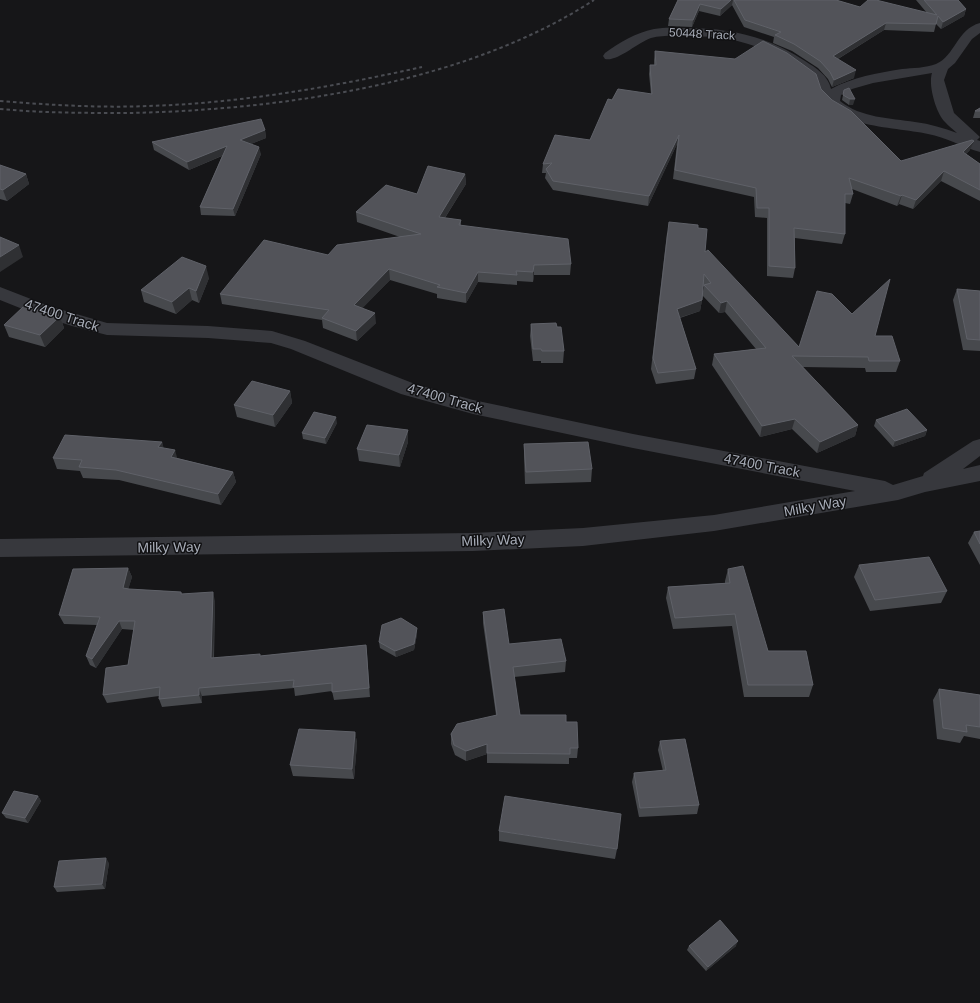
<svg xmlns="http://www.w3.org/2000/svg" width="980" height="1003" font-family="Arial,sans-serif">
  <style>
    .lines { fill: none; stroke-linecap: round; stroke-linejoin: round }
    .minor { fill: #37383d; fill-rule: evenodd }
    .rail { stroke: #4a4c52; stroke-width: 2; stroke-dasharray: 3.5 3; stroke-linecap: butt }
    .wall { fill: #47494d }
    .shaded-wall { fill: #2f3033 }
    .building { fill: #525359; stroke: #5f6168 }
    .labels { text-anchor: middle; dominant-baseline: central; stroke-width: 3; stroke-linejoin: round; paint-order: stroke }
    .far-street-label { font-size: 12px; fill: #a8adb8; stroke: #111113 }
    .street-label { font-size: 14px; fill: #a8adb8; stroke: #111113 }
  </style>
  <rect width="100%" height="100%" fill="#161618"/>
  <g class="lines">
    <path class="minor" d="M 980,23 L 980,33 L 972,39 L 955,63 L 948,69 L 944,80 L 954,113 L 980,137 L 977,140 L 980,141 L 980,152 C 962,147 946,137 928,134 C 893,126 822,129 815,82 C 777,49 739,36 688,36 C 676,36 663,35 651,38 C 637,43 617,62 605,59 L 603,56 L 605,53 C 620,42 635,33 654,29 C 665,27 676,28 687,28 C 730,28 769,37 805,61 C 816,68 828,75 831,89 C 853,77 877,73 902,69 C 912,68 926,68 936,64 C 955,56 957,29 980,23 ZM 932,73 C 928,85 936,113 945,122 C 948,126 953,129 957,133 C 944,128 930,124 915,122 C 890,118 861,118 840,101 L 841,95 L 852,89 L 873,83 Z
      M 0,287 L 49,306 L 107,323 L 208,326 L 272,331 L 305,341 L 415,384 L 473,400 L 633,434 L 885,481 L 893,485 L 923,476 L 924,473 L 973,441 L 980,439 L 980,456 L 963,469 L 980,465 L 980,481 L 925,492 L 898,500 L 714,531 L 583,546 L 473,551 L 0,557 L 0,539 L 473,533 L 583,528 L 714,515 L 855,491 L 633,448 L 473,414 L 401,394 L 291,349 L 271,343 L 208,338 L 107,335 L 72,326 L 35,314 L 0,300 Z"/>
    <path class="rail" d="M 0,101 C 50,105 99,108 149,106 C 241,103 332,87 422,67
      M 0,109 C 43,113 86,113 129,113 C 280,110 465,84 594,0"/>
  </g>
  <path class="wall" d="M 678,0 L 836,0 L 860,7 L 927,13 L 916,0 L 958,0 L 966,9 L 964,16 L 941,29 L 936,24 L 934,32 L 884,30 L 838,59 L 854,78 L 832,87 L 828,79 L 818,68 L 792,51 L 773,43 L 774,37 L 744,27 L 732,5 L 720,16 L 699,11 L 692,27 L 668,26 L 669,19 Z
    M 655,51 L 821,89 L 832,100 L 901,161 L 970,150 L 966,154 L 980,164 L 980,201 L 941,181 L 913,209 L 899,204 L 897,206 L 852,189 L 853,194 L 850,204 L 845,203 L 845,234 L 842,244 L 795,238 L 795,268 L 793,278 L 767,276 L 767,218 L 755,217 L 754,197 L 673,179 L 677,144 L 648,206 L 553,190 L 545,178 L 546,173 L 542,173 L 543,164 L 590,140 L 612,100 L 651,94 L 649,74 L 650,65 L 654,65 L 654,60 Z
    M 849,88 L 853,105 L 849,105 L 842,100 L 844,90 Z
    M 980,108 L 980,118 L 973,118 L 975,111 Z
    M 265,130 L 266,138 L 251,144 L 261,154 L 235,216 L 201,215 L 200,207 L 222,156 L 189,170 L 154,150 L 152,142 Z
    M 0,165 L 26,174 L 29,184 L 7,201 L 0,199 Z
    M 465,174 L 466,184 L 445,218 L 461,220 L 461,226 L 571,264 L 570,275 L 534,275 L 533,282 L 517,281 L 517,285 L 478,282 L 466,303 L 437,298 L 437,294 L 390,280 L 362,308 L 376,323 L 357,341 L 323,328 L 322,320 L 222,304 L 220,294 L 328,255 L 400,237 L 357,222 L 356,212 L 417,194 Z
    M 698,228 L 705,252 L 799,347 L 852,314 L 875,336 L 900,361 L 896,372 L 866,372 L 865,368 L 803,367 L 858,425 L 855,436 L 817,453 L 792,429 L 760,437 L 712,365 L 714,354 L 756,349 L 725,312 L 719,313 L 702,295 L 704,287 L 703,286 L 702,300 L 700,311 L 680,318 L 696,369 L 694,379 L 656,384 L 651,369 L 667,233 Z
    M 209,278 L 199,303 L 192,300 L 176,314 L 144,302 L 141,290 Z
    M 957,289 L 980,291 L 980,351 L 963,350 L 953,300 Z
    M 60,316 L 64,328 L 45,347 L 9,337 L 4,325 Z
    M 531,324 L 557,327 L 564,351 L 563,363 L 541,363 L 541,361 L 533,361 L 530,336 Z
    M 290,391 L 292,403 L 275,427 L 237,417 L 234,405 Z
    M 876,420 L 927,430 L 925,436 L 893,447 L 874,426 Z
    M 337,423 L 326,444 L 303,439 L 302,433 Z
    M 162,442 L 163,448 L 177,458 L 233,472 L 236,482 L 221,505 L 119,480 L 83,478 L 80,471 L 57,469 L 53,458 Z
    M 408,442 L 400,467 L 359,461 L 357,449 Z
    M 524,444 L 592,469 L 591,482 L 525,484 L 524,457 Z
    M 980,531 L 980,565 L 968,543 L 974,532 Z
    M 859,565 L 947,591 L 941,603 L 870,611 L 854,577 Z
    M 128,568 L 132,577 L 128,589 L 181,592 L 182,594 L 215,601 L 214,658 L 261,656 L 366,645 L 367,654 L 370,697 L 334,700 L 332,691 L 295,696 L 294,688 L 202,696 L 202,703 L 162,707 L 159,699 L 159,696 L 107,703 L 103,695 L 128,665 L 134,630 L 122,629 L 96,668 L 90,665 L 86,656 L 97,625 L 64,624 L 59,615 Z
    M 728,569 L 768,651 L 813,685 L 809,697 L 744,697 L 732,626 L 673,629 L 666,598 L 668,587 L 725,583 L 725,581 Z
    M 483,612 L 509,644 L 566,661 L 565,672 L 514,677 L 520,715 L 566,722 L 578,748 L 577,758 L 569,758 L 569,764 L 487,763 L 487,754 L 466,761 L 455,755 L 451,744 L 451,734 L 496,715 L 483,623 Z
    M 417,634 L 414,650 L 396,657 L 380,648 L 379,642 Z
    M 939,689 L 980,695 L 980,739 L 964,736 L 960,743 L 937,739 L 933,700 Z
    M 355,732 L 357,743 L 354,779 L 293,776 L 290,765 Z
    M 660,741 L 699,805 L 697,814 L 639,817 L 632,782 L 634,773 L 663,771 L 658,750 Z
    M 38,796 L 41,801 L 28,823 L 6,818 L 2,813 Z
    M 499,831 L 617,849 L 615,859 L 499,841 Z
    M 109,863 L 105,889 L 57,892 L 54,887 Z
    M 689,946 L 736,946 L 706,971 L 687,950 Z"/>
  <path class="shaded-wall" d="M 731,0 L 733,0 L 732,5 L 720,16 L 721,9 Z
    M 700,4 L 699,11 L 692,27 L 693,20 Z
    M 966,9 L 964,16 L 941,29 L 943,22 Z
    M 886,23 L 884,30 L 831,63 L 833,56 Z
    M 856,70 L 854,78 L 832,87 L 834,80 Z
    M 850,99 L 855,99 L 853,105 L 849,105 Z
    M 265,130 L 266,138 L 241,148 L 240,140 Z
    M 679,135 L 677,144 L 648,206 L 649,196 Z
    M 974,141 L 970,150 L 960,161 L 963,152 Z
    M 227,146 L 228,153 L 189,170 L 187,162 Z
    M 259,147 L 261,154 L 235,216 L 233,209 Z
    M 944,171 L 941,181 L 913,209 L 916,200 Z
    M 26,174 L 29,184 L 7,201 L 3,190 Z
    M 465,174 L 466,184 L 439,227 L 439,217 Z
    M 902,195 L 899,204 L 897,206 L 901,196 Z
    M 19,245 L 23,257 L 0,272 L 0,257 Z
    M 534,265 L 534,275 L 533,282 L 533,272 Z
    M 206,266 L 209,278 L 199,303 L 196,291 Z
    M 389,269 L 390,280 L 355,316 L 354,305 Z
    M 478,272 L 478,282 L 466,303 L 466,293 Z
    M 189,288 L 192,300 L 176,314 L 172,302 Z
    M 702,300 L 700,311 L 675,319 L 677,309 Z
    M 727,301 L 725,312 L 719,313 L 721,303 Z
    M 375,313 L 376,323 L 357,341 L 356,331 Z
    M 60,316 L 64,328 L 45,347 L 40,335 Z
    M 290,391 L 292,403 L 275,427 L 273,415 Z
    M 336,417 L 337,423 L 326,444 L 325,438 Z
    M 795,419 L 792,429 L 760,437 L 762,426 Z
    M 858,425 L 855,436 L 817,453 L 820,442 Z
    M 408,430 L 408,442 L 400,467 L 399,455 Z
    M 927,430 L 925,436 L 893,447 L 895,441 Z
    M 162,442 L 165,452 L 158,447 Z
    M 175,450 L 178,461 L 171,457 Z
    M 233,472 L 236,482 L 221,505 L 218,494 Z
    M 128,568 L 132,577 L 126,597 L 123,588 Z
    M 213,592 L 215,601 L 213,666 L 211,658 Z
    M 119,621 L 122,629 L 96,668 L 92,659 Z
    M 417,628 L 417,634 L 414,650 L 396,657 L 395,651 Z
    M 366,645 L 367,654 L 370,697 L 369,688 Z
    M 199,688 L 202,696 L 202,703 L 199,695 Z
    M 355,732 L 357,743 L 354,779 L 352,769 Z
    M 487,744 L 487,754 L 466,761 L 466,751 Z
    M 38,796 L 41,801 L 28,823 L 25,818 Z
    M 106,858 L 109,863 L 105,889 L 102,884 Z
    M 738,941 L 736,946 L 706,971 L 708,967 Z"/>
  <path class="building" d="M 678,0 L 731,0 L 721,9 L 700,4 L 693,20 L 669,19 Z
    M 734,0 L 836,0 L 860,7 L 868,0 L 876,0 L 937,15 L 924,0 L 958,0 L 966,9 L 943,22 L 938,16 L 936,24 L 886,23 L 833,56 L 856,70 L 834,80 L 830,72 L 820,61 L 794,44 L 775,35 L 781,32 L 745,20 Z
    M 763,41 L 787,53 L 816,74 L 821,89 L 832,100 L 851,111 L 901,161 L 972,140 L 974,141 L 963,152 L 980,164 L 980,190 L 944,171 L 916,200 L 902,195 L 901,196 L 849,178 L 853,194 L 845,194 L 845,234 L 794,228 L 795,268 L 769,266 L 769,208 L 757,208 L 756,188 L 675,170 L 679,135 L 649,196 L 553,181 L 546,169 L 552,163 L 543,164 L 555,135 L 590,140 L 608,99 L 612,100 L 618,89 L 652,94 L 650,65 L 656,65 L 655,51 L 735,59 Z
    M 849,88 L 855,99 L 850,99 L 843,95 L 844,90 Z
    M 980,108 L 980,111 L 975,111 Z
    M 261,119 L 265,130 L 240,140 L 259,147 L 233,209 L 200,207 L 227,146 L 187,162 L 152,142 Z
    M 0,165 L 26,174 L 3,190 L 0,189 Z
    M 428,166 L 465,174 L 439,217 L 461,220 L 459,225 L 568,239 L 571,264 L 534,265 L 533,272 L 516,271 L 517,275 L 478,272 L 466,293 L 437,287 L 440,285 L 389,269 L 354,305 L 375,313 L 356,331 L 322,318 L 329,310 L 220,294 L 264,240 L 328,255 L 337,245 L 421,234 L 356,212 L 386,185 L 417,194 Z
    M 669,222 L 698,225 L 698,228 L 707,229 L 705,252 L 708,250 L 799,347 L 817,291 L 832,294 L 852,314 L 890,279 L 875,336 L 892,336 L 900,361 L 869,361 L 868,357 L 792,356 L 858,425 L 820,442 L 795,419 L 762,426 L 714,354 L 766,348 L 727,301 L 721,303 L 704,285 L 711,283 L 704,274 L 702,300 L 677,309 L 696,369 L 658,373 L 653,358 Z
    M 0,237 L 19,245 L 0,257 Z
    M 182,257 L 206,266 L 196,291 L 189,288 L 172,302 L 141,290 Z
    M 957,289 L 980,291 L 980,340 L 967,339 Z
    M 24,306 L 60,316 L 40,335 L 4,325 Z
    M 556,323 L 557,327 L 561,327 L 564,351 L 542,351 L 541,349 L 533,349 L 531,324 Z
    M 252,381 L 290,391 L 273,415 L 234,405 Z
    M 907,409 L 927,430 L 895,441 L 876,420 Z
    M 314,412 L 336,417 L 325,438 L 302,433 Z
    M 367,425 L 408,430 L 399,455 L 357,449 Z
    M 65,435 L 162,442 L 158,447 L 175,450 L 171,457 L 233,472 L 218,494 L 116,470 L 79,467 L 82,460 L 53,458 Z
    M 588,442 L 592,469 L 526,472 L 524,444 Z
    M 980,531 L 980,544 L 974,532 Z
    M 929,557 L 947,591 L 875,600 L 859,565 Z
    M 743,566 L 768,651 L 806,651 L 813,685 L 748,685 L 735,614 L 675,618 L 668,587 L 730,583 L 728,569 Z
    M 128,568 L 123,588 L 129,589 L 181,592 L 181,594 L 213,592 L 211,658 L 260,654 L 260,656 L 366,645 L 369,688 L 332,692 L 332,683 L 293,687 L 294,680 L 199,688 L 199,695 L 159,699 L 160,687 L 103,695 L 106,668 L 128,665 L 135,621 L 119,621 L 92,659 L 86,656 L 100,617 L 59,615 L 73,569 Z
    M 504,609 L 509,644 L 561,639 L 566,661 L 513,667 L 520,715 L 566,715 L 566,722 L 577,722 L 578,748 L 570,748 L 570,754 L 487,753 L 487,744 L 466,751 L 454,745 L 451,734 L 457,724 L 497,715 L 483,612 Z
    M 401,618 L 417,628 L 414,644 L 395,651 L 379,642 L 382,625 Z
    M 939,689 L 980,695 L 980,727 L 966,725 L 967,732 L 943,728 Z
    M 299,729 L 355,732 L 352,769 L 290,765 Z
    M 685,739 L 699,805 L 640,808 L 634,773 L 666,770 L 660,741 Z
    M 14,791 L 38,796 L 25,818 L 2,813 Z
    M 505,796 L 621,814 L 617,849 L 499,831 Z
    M 106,858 L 102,884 L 54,887 L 59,861 Z
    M 720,920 L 738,941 L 708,967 L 689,946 Z"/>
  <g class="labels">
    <g class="far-street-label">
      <text transform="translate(702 34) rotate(3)">50448 Track</text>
    </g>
    <g class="street-label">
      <text transform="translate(62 315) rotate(18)">47400 Track</text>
      <text transform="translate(445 398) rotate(16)">47400 Track</text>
      <text transform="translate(762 465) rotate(11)">47400 Track</text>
      <text transform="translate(815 506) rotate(-10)">Milky Way</text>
      <text transform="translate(493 540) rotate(-2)">Milky Way</text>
      <text transform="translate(169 547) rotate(-1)">Milky Way</text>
    </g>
  </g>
</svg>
